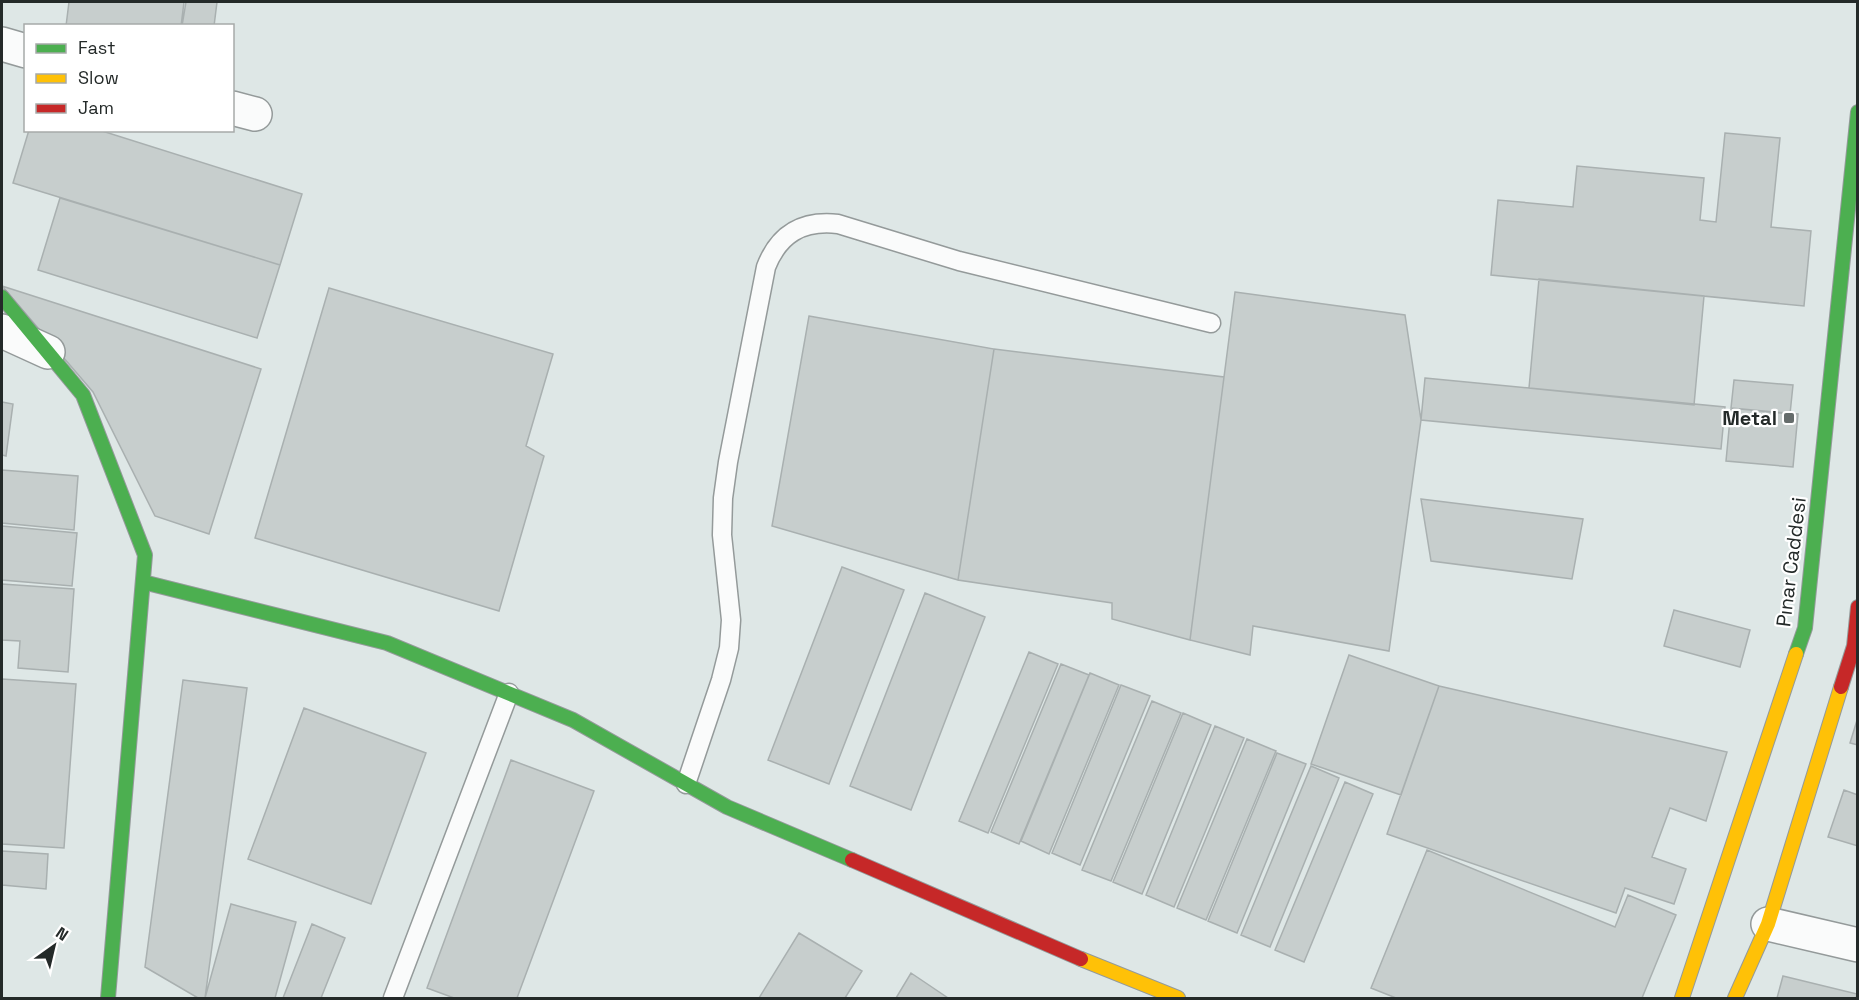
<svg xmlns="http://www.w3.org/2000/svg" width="1859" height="1000" font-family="'Space Grotesk',sans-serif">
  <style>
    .building { fill: #c7cecd; stroke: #a9b0b0; stroke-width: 1.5 }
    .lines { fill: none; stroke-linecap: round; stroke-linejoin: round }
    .lane-casing { stroke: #949a9a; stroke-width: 21 }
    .street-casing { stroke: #949a9a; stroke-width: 36 }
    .fast-casing { stroke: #949a9a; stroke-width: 16 }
    .slow-casing { stroke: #949a9a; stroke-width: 16 }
    .jam-casing { stroke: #949a9a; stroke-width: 16 }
    .lane { stroke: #fafbfb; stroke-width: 18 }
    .street { stroke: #fafbfb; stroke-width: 33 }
    .fast { stroke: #4caf50; stroke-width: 14 }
    .slow { stroke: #ffc107; stroke-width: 14 }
    .jam { stroke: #c62828; stroke-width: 14 }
    .poi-dot { fill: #656c6b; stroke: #fff; stroke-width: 2 }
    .labels { text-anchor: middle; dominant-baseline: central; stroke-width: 4.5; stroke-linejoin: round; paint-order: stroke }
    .poi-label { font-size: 20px; font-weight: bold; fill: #242a29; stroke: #fff; text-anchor: end }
    .street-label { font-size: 20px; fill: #242a29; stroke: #fff }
  </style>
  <rect width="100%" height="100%" fill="#dee7e6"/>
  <path class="building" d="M 69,2 L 184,2 L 181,26 L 66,26 Z
    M 186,2 L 217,2 L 214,26 L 182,26 Z
    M 29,130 L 99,130 L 302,194 L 280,265 L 13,183 Z
    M 1725,133 L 1780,138 L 1771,227 L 1811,231 L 1804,306 L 1491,275 L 1498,200 L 1573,207 L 1577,166 L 1704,178 L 1700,220 L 1716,222 Z
    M 60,198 L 280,265 L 257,338 L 38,270 Z
    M 1539,279 L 1704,296 L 1694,405 L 1529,388 Z
    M 2,286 L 261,369 L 209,534 L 155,516 L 93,392 Z
    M 329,288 L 553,354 L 526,446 L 544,456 L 499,611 L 255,538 Z
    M 1235,292 L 1405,315 L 1421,420 L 1389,651 L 1253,626 L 1250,655 L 1190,640 Z
    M 809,316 L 994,349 L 958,580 L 772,526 Z
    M 994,349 L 1224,377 L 1190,640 L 1112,619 L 1112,603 L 958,580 Z
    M 1425,378 L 1725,407 L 1721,449 L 1421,420 Z
    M 1734,380 L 1793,385 L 1790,414 L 1731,408 Z
    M 2,402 L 13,404 L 6,456 L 2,455 Z
    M 1731,408 L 1798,414 L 1793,467 L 1726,461 Z
    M 2,470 L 78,476 L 74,530 L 2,523 Z
    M 1421,499 L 1583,519 L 1572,579 L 1431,561 Z
    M 2,526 L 77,533 L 72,586 L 2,580 Z
    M 842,567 L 904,590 L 829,784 L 768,760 Z
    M 2,584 L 74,589 L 68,672 L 18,668 L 20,641 L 2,640 Z
    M 925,593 L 985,617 L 911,810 L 850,786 Z
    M 1674,610 L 1750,630 L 1740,667 L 1664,646 Z
    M 1029,652 L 1058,664 L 988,833 L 959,821 Z
    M 1349,655 L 1439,686 L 1401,795 L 1311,764 Z
    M 1061,664 L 1089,675 L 1019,844 L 991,832 Z
    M 1090,673 L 1119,685 L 1049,854 L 1021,841 Z
    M 2,679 L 76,684 L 64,848 L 2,844 Z
    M 183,680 L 247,688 L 205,998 L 198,998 L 145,967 Z
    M 1121,685 L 1150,696 L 1080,865 L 1052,853 Z
    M 1439,686 L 1727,752 L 1706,821 L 1670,808 L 1652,857 L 1686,869 L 1674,904 L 1625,888 L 1616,913 L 1387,834 Z
    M 1152,701 L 1181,713 L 1111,881 L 1082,870 Z
    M 304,708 L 426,753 L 371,904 L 248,859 Z
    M 1183,713 L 1211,725 L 1142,894 L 1113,882 Z
    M 1858,717 L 1858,745 L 1850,743 Z
    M 1215,726 L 1244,738 L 1174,907 L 1146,895 Z
    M 1247,739 L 1276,751 L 1206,920 L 1177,908 Z
    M 1277,753 L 1306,764 L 1237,933 L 1208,921 Z
    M 511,760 L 594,791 L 517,998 L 454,998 L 427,988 Z
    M 1311,766 L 1339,778 L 1270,947 L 1241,935 Z
    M 1345,782 L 1373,794 L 1304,962 L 1275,950 Z
    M 1844,790 L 1858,795 L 1858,846 L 1828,837 Z
    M 1427,850 L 1615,927 L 1628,895 L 1676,915 L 1642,998 L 1396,998 L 1371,988 Z
    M 2,851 L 48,854 L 46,889 L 2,885 Z
    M 231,904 L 296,922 L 275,998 L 205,998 Z
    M 312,924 L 345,938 L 321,998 L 283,998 Z
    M 799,933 L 862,971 L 845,998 L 759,998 Z
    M 911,973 L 948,998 L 896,998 Z
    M 1783,976 L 1857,994 L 1856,998 L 1777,998 Z"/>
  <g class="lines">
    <defs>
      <path id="lane" d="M 686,784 L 721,680 L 729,648 L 731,620 L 722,535 L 723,498 L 728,462 L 766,267 C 779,234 802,220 838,224 L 959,261 L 1211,323
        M 393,998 L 509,693"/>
      <path id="street" d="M 2,44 L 26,51
        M 232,108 L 255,114
        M 2,331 L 48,352
        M 1768,924 L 1858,945"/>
      <path id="fast" d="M 2,297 L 83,395 L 145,555 L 108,998
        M 143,582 L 387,643 L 573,720 L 727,807 L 852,860
        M 1796,654 L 1805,628 L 1858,112"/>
      <path id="slow" d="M 1081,959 L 1178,998
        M 1682,998 L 1796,654
        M 1735,998 L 1768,924 L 1841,687"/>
      <path id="jam" d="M 1841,687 L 1854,646 L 1858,607
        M 852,860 L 1081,959"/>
    </defs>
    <use href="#lane" class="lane-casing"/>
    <use href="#street" class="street-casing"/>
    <use href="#fast" class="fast-casing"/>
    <use href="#slow" class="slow-casing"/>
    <use href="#jam" class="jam-casing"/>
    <use href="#lane" class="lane"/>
    <use href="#street" class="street"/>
    <use href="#fast" class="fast"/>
    <use href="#slow" class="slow"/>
    <use href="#jam" class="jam"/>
  </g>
  <rect class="poi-dot" x="1783" y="412" width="12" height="12" rx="3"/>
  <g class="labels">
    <g class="poi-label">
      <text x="1777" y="418">Metal</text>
    </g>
    <g class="street-label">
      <text transform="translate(1791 562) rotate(-83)">Pınar Caddesi</text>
    </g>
  </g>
  <rect width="1859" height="1000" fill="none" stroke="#242a29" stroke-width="6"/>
  <rect x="24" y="24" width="210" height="108" fill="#ffffff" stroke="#a7aaa9" stroke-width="1.5"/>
  <rect x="36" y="44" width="30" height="9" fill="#4caf50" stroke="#a7aaa9" stroke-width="1.5"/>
  <text x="78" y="54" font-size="18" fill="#242a29">Fast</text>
  <rect x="36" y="74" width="30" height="9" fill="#ffc107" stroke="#a7aaa9" stroke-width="1.5"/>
  <text x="78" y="84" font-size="18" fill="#242a29">Slow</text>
  <rect x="36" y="104" width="30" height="9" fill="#c62828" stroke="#a7aaa9" stroke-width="1.5"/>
  <text x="78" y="114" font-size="18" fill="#242a29">Jam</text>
  <g transform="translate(54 946) rotate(34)" stroke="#ffffff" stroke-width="4.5" paint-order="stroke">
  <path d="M0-4.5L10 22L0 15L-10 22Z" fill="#242a29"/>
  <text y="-9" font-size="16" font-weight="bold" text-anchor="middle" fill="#242a29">N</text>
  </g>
</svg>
